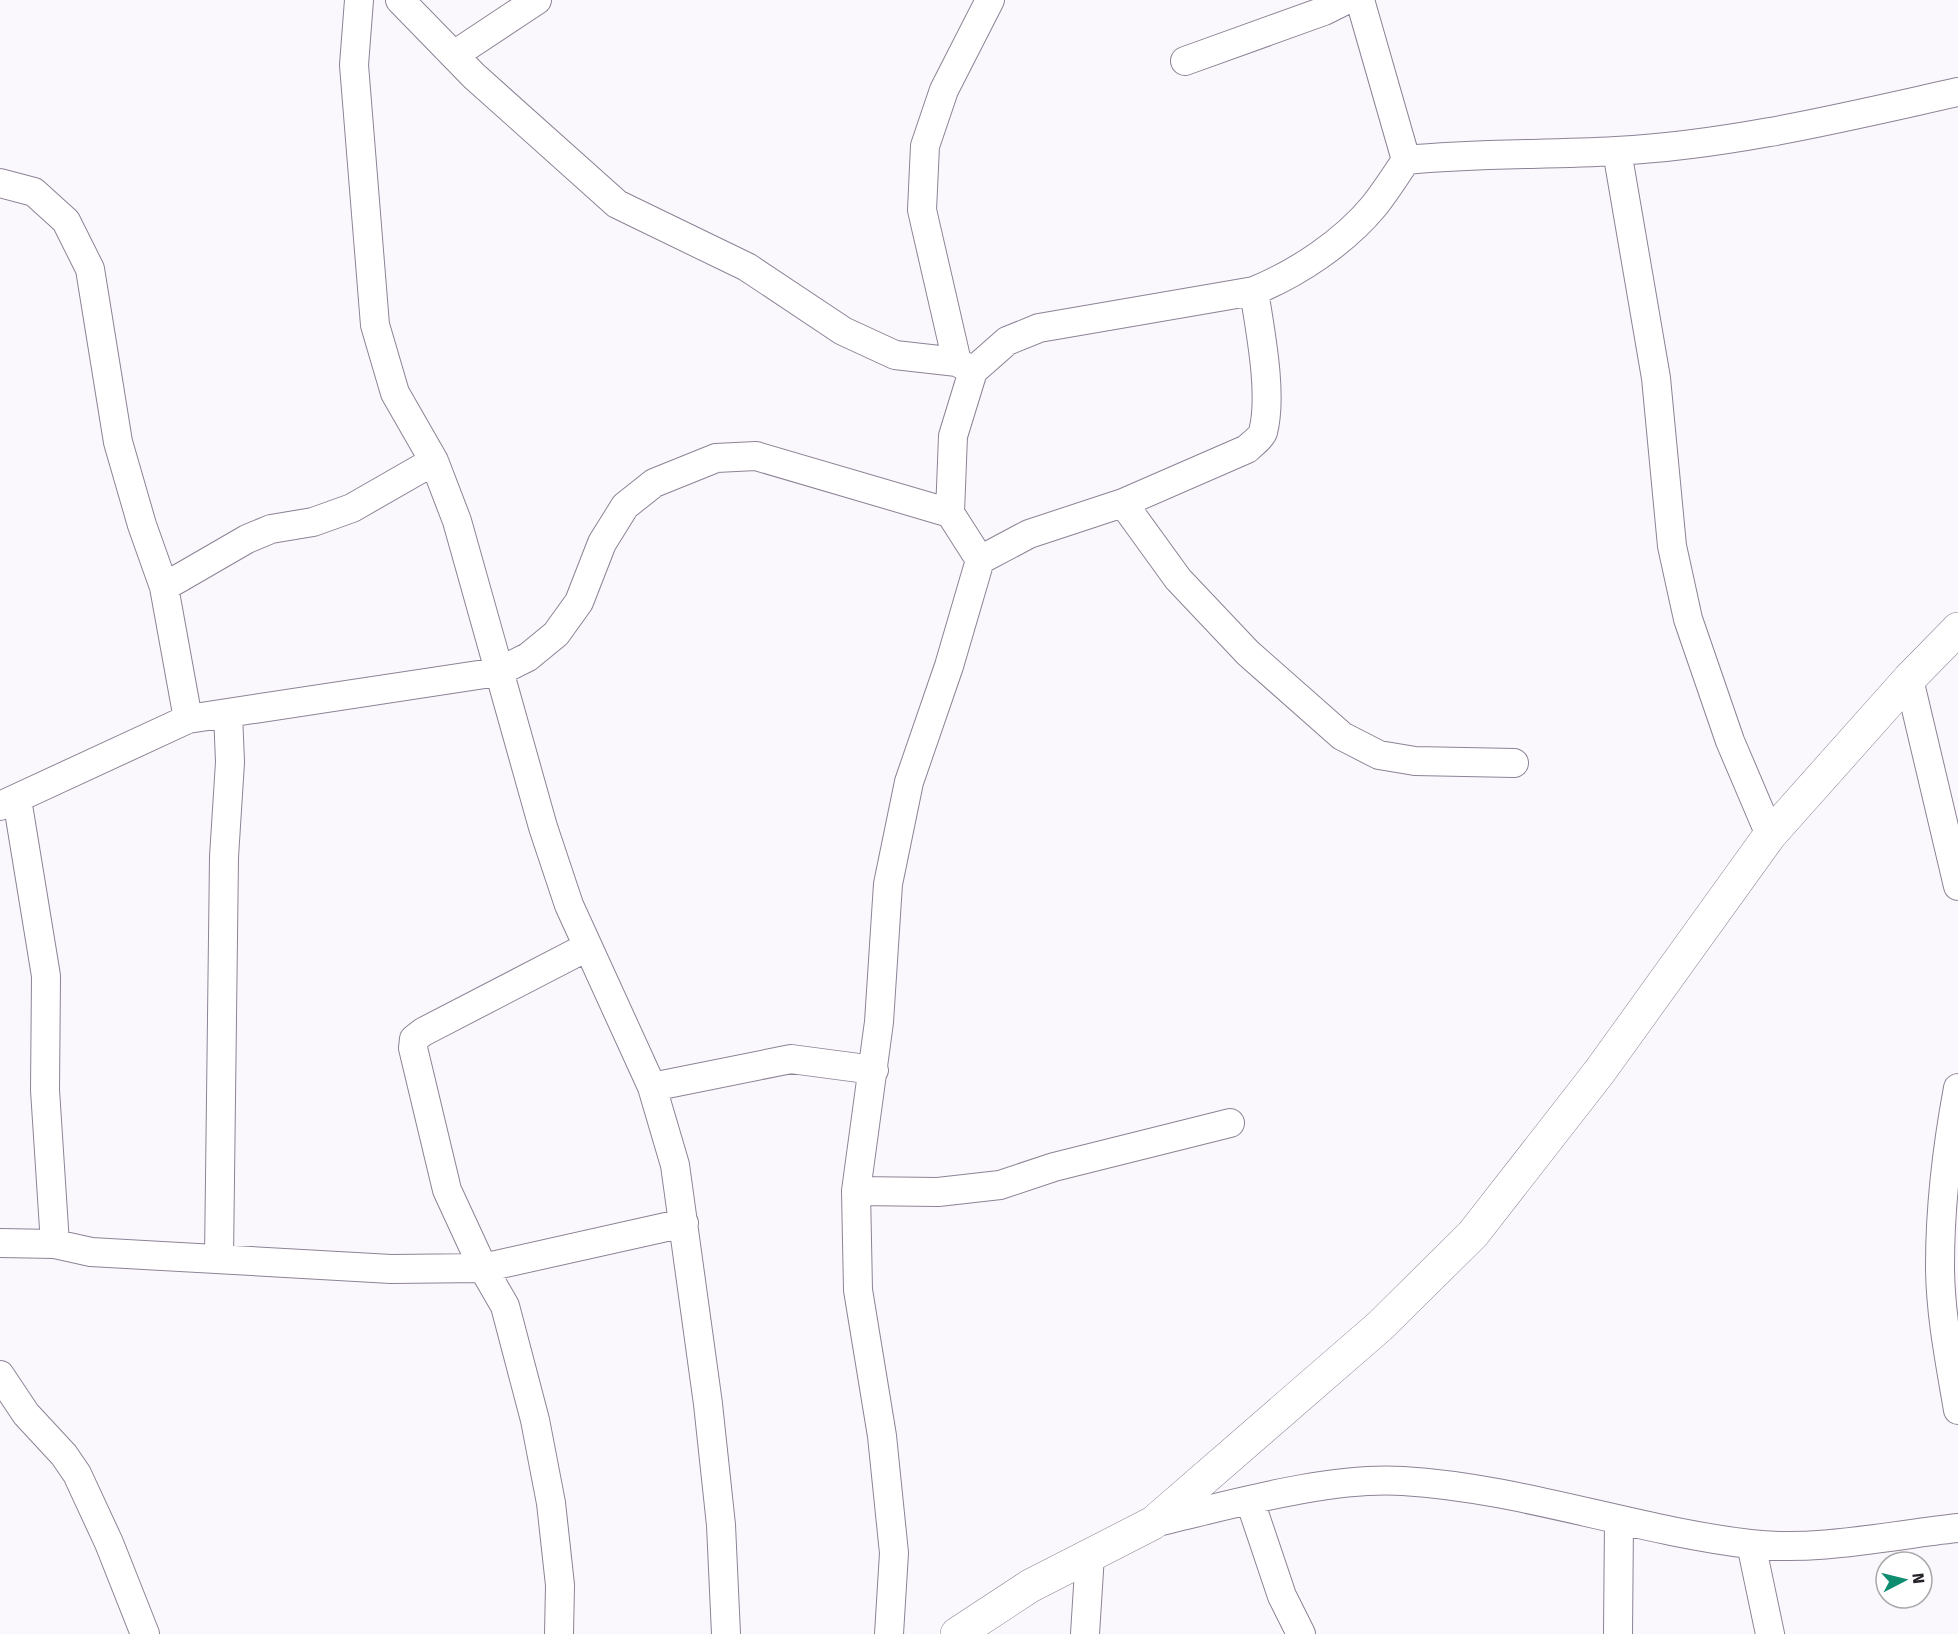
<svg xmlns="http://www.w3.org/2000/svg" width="1958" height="1634" font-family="'Fira Sans',sans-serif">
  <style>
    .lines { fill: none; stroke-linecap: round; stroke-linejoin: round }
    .street-casing { stroke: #8d8296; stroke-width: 30 }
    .secondary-casing { stroke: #8d8296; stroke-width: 34 }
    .street { stroke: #fff; stroke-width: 28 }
    .secondary { stroke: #fff; stroke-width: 33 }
  </style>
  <rect width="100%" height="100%" fill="#fbf8fd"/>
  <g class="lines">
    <defs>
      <path id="street" d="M 359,0 L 354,65 L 375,325 L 395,393 L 434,461 L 457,521 L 543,827 L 569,905 L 652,1087 L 675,1165 L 708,1404 L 721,1525 L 726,1634
        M 400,0 L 474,76 L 617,204 L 747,267 L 843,331 L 895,355 L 957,362 L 973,371
        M 1360,0 L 1406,160
        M 454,55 L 537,0
        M 1185,61 L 1324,11 L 1346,0
        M 1617,151 L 1656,378 L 1672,546 L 1688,619 L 1730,741 L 1770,835
        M 0,183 L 34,192 L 66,221 L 90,269 L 118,442 L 142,525 L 164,587 L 188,719
        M 957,362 L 922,210 L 925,146 L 944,90 L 990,0
        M 1123,503 L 1178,579 L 1248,653 L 1342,736 L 1379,755 L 1415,761 L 1514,763
        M 980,560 L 1029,534 L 1123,503 L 1247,449 C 1252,444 1261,438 1263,432 C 1273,394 1260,330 1254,291
        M 164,587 L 247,539 L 271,529 L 313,522 L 352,508 L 434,461
        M 1909,679 L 1958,886
        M 17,799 L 46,976 L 45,1090 L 55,1244
        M 0,806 L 188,719 L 498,672 L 528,657 L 556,634 L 579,602 L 602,543 L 625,506 L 654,483 L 716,458 L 756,456 L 950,513
        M 652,1087 L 791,1059 L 874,1070
        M 1958,1088 C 1947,1147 1940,1205 1940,1265 C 1940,1313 1950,1363 1958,1410
        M 856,1191 L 938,1192 L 1000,1185 L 1054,1167 L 1230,1123
        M 0,1243 L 55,1244 L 91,1252 L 391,1269 L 483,1268 L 684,1223
        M 219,1259 L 224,857 L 230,762 L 228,713
        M 0,1375 L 26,1414 L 64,1455 L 77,1474 L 109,1543 L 145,1634
        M 1250,1501 L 1282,1596 L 1301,1634
        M 1153,1523 C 1227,1506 1328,1476 1403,1481 C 1521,1488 1633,1530 1750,1544 C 1816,1552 1892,1535 1958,1528
        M 1751,1544 L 1770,1634
        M 559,1634 L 560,1585 L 551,1503 L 535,1420 L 505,1306 L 483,1268 L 447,1190 L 413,1048 L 414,1039 L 423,1032 L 587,947
        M 889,1634 L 894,1553 L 882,1436 L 858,1290 L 856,1191 L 879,1022 L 888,884 L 909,782 L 949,666 L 980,560 L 950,513 L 953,436 L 973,371 L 1007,341 L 1039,328 L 1254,291 C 1298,273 1344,242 1374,206 C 1386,191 1396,175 1406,160 C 1476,153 1546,155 1616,151 C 1732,145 1845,117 1958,92
        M 1085,1634 L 1090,1555
        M 1618,1634 L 1619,1520"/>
      <path id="secondary" d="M 957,1634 L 1030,1586 L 1153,1523 L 1380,1326 L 1473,1234 L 1600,1071 L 1770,835 L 1909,679 L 1958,629"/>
    </defs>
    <use href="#street" class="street-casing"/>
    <use href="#secondary" class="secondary-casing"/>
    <use href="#street" class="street"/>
    <use href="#secondary" class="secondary"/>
  </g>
  <g transform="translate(1904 1580) rotate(83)"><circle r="28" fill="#ffffff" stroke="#a9a7aa" stroke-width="1.5"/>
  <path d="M0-4.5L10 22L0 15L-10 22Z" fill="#0f8d71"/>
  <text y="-9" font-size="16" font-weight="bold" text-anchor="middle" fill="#27222a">N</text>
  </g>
</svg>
